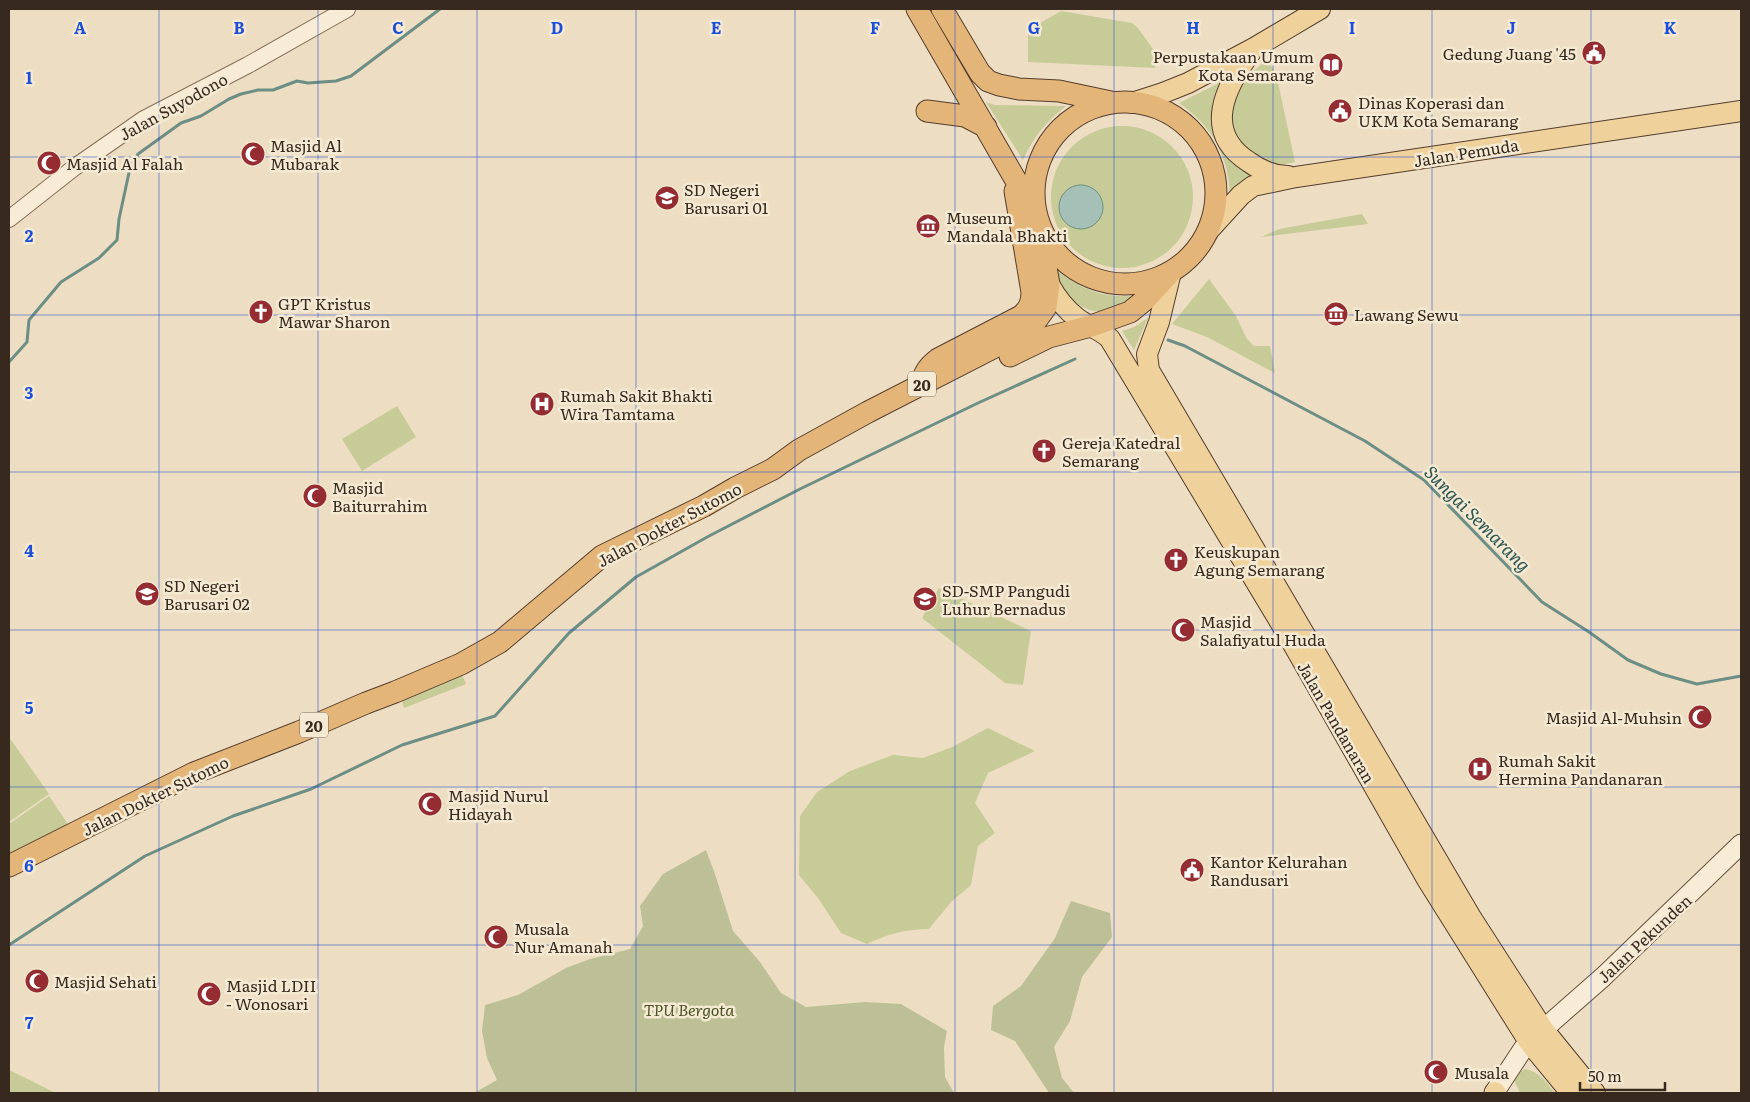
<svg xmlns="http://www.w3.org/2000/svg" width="1750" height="1102" font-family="Literata,serif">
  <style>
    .green { fill: #c7cb97 }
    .cemetery { fill: #bdc096 }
    .water { fill: #a5c0b6; stroke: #6c8e84 }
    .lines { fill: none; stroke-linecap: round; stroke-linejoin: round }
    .stream { stroke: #6c8e84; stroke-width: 3 }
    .tertiary-casing { stroke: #876f5a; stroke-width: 18 }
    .secondary-casing { stroke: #68513d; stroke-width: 21 }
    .primary-casing { stroke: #543e2e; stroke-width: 22 }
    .trunk-casing { stroke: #543e2e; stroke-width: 23 }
    .tertiary { stroke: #f8ecd6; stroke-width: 16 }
    .secondary { stroke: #f8ecd6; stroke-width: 19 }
    .primary { stroke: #efd19b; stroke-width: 20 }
    .trunk { stroke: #e4b578; stroke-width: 21 }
    .grid { fill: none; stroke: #1d4ed8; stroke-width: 1; stroke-opacity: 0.55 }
    .labels { text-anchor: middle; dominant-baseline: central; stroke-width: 5; stroke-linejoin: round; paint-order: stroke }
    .shield { fill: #f4e9d2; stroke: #706354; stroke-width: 1 }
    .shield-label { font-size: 15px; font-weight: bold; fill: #37291e }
    .poi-label { font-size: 16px; fill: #37291e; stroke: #f4e9d2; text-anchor: start }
    .street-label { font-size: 16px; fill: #37291e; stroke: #f4e9d2 }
    .park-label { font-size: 16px; font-style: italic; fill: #4a5325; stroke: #f4e9d2 }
    .water-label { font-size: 18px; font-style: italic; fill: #2d5652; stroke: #f4e9d2 }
    .grid-label { font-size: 16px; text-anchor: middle; font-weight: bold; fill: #1d4ed8; stroke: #f4e9d2; stroke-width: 5; stroke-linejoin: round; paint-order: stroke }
  </style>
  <rect width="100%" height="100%" fill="#eddec3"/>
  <path class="green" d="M 1061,11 L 1132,23 L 1138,28 L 1153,49 L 1155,68 L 1028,62 L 1028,33 L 1030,29 Z
    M 1267,60 L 1276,73 L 1295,162 C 1269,169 1258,157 1236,144 L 1228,107 L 1246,77 Z
    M 1223,81 L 1217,102 L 1254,172 L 1230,198 C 1229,156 1213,127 1179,103 Z
    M 986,102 L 995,105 L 1066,106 C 1046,121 1033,138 1023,160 Z
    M1051 197a71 71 0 1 1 142 0a71 71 0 1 1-142 0Z
    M 1362,214 L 1368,224 L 1261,237 L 1279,229 Z
    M 1058,271 C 1079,289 1109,300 1137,295 C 1127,303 1117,308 1105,311 C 1083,315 1058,292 1058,271 Z
    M 1209,279 L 1236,316 L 1247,339 L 1254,346 L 1270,346 L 1275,373 L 1207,337 L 1172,324 Z
    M 1148,318 L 1134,350 L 1122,331 L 1134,327 Z
    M 397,406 L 416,437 L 362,471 L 342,439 Z
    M 939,588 L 1031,631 L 1023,685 L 1005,683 L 922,618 Z
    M 460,670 L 466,684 L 404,708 L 401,698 Z
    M 988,728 L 1035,751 L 988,773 L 975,803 L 995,833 L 978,846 L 971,885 L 951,902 L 929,929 C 907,929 887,934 867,944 L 841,933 L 818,898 L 799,875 L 800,816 L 817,792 L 850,771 L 893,755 L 923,758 L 952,747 Z
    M 9,737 L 49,794 L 9,822 Z
    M 49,796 L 72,830 L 9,860 L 9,824 Z
    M 1525,1069 C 1540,1072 1546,1082 1555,1093 L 1520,1093 L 1514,1080 L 1520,1072 Z
    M 9,1070 L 56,1093 L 9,1093 Z"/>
  <path class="cemetery" d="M 706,850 L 715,874 L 733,931 L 760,962 L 781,993 L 806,1007 L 865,1002 L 901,1004 L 947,1031 L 944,1047 L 945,1077 L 954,1093 L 474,1093 L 497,1080 L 487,1058 L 482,1031 L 485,1005 L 518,995 L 566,968 L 590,959 L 630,949 L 643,926 L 640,906 L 663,874 Z
    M 1071,901 L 1110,913 L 1112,937 L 1082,977 L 1070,1021 L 1054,1047 L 1062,1078 L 1074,1093 L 1049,1093 L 1015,1041 L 991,1030 L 993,1006 L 1021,986 L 1055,938 Z"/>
  <path class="water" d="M1059 207a22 22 0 1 1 44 0a22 22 0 1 1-44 0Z"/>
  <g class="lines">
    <path class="stream" d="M 1168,340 L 1185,346 L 1365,441 L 1424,480 L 1542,602 L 1589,632 L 1628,660 L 1661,674 L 1697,684 L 1741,676
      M 9,362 L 27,342 L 29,320 L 61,282 L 99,258 L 117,240 L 119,219 L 130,168 L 138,154 L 181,123 L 201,116 L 229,99 L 241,94 L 258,90 L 273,90 L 297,81 L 308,83 L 336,81 L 351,76 L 440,9
      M 9,945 L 145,856 L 233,816 L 311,789 L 402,745 L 495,716 L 569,633 L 636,577 L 709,536 L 800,489 L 978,403 L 1075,359"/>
    <defs>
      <path id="tertiary" d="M 9,219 L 75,167 L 144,119 L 248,65 L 347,9"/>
      <path id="secondary" d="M 1494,1093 L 1523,1049 L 1529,1042 L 1603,977 L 1741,844"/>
      <path id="primary" d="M 1251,52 C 1225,87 1202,132 1249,162 C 1260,170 1274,176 1288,176
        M 1132,103 L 1163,93 L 1188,83 L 1254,48 L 1320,9
        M 1209,230 L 1241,195 L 1253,186 L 1296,177 L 1741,111
        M 1171,272 L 1159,322 L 1147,354 L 1149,370 L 1472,919 L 1543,1029 L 1595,1093
        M 1049,284 C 1056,297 1065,309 1077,318 C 1088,327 1101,329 1110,339 L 1289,637 L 1428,881 L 1529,1042 L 1571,1093
        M 1495,1092 L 1496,1093"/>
      <path id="trunk" d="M 942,9 L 980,73 L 988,81 L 999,85 L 1019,89 L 1059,91 L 1111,102
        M1034 193a91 91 0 1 1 182 0a91 91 0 1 1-182 0Z
        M 927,111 L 965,116 L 986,127
        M 1010,356 L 1049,337 L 1091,326 L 1130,312 L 1146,299 L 1168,275
        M 922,383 C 924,372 929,366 938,359 L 1021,316 C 1029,309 1032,303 1032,292 L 1015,191
        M 9,866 L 194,773 L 299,732 L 366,703 L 395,692 L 461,664 L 500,642 L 602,556 L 704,506 L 735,488 L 773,469 L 799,450 L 868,412 L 1024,332 L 1033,325 L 1046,307 L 1049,284 L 1037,217 L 917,9"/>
    </defs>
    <use href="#tertiary" class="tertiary-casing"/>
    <use href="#secondary" class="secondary-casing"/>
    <use href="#primary" class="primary-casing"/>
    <use href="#trunk" class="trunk-casing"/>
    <use href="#tertiary" class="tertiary"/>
    <use href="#secondary" class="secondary"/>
    <use href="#primary" class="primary"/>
    <use href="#trunk" class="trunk"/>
  </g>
  <path class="grid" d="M 159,9 L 159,1093M 318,9 L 318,1093M 477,9 L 477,1093M 636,9 L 636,1093M 795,9 L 795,1093M 955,9 L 955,1093M 1114,9 L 1114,1093M 1273,9 L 1273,1093M 1432,9 L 1432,1093M 1591,9 L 1591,1093M 9,157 L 1741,157M 9,315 L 1741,315M 9,472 L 1741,472M 9,630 L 1741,630M 9,787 L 1741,787M 9,945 L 1741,945"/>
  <defs>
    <symbol id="civic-disc" viewBox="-11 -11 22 22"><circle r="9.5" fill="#942c32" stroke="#f4e9d2"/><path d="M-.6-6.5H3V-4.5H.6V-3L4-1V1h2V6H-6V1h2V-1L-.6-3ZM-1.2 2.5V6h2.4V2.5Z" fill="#fff"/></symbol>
    <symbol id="library-disc" viewBox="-11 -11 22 22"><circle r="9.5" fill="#942c32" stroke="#f4e9d2"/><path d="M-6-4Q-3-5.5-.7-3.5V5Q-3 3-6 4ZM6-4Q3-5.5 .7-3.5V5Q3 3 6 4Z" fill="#fff"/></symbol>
    <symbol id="mosque-disc" viewBox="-11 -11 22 22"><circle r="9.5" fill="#942c32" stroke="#f4e9d2"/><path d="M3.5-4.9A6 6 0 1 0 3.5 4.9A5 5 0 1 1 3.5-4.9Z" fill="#fff"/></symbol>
    <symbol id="school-disc" viewBox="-11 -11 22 22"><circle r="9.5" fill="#942c32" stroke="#f4e9d2"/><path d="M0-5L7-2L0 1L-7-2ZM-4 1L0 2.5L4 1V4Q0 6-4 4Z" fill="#fff"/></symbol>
    <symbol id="museum-disc" viewBox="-11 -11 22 22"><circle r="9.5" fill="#942c32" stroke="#f4e9d2"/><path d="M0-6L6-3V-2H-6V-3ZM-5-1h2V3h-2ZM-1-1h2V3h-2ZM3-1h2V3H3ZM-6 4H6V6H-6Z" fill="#fff"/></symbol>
    <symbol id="church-disc" viewBox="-11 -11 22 22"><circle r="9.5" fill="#942c32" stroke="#f4e9d2"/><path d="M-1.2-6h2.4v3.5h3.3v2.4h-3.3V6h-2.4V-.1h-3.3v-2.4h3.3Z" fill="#fff"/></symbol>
    <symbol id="hospital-disc" viewBox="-11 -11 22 22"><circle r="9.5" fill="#942c32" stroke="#f4e9d2"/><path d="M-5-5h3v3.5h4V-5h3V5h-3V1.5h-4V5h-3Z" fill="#fff"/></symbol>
  </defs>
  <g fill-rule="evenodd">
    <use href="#civic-disc" x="1580" y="39" width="28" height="28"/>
    <use href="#library-disc" x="1317" y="51" width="28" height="28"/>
    <use href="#civic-disc" x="1326" y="97" width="28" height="28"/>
    <use href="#mosque-disc" x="239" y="140" width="28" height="28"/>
    <use href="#mosque-disc" x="35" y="149" width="28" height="28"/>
    <use href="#school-disc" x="653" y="184" width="28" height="28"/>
    <use href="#museum-disc" x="914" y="212" width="28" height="28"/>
    <use href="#church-disc" x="247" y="298" width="28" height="28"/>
    <use href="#museum-disc" x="1322" y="300" width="28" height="28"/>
    <use href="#hospital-disc" x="528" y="390" width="28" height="28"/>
    <use href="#church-disc" x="1030" y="437" width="28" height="28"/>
    <use href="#mosque-disc" x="301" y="482" width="28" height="28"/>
    <use href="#church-disc" x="1162" y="546" width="28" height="28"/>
    <use href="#school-disc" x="133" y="580" width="28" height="28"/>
    <use href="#school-disc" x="911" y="585" width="28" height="28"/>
    <use href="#mosque-disc" x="1169" y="616" width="28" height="28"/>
    <use href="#mosque-disc" x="1686" y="703" width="28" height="28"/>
    <use href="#hospital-disc" x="1466" y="755" width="28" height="28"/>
    <use href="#mosque-disc" x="416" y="790" width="28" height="28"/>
    <use href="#civic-disc" x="1178" y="856" width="28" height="28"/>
    <use href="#mosque-disc" x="482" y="923" width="28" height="28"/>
    <use href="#mosque-disc" x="23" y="967" width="28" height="28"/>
    <use href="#mosque-disc" x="195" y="980" width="28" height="28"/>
    <use href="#mosque-disc" x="1422" y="1058" width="28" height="28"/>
  </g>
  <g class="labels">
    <g class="shield">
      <rect x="908" y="371.5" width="28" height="25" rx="4"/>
      <rect x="300" y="712.5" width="28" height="25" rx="4"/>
    </g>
    <g class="shield-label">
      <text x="922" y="384">20</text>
      <text x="314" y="725">20</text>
    </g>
    <g class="poi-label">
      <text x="1576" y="53" text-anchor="end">Gedung Juang '45</text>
      <text x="1314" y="56" text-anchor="end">Perpustakaan Umum<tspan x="1314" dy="18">Kota Semarang</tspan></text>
      <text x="1358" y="102">Dinas Koperasi dan<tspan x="1358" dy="18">UKM Kota Semarang</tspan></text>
      <text x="270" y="145">Masjid Al<tspan x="270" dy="18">Mubarak</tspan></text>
      <text x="66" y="163">Masjid Al Falah</text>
      <text x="684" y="189">SD Negeri<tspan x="684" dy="18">Barusari 01</tspan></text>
      <text x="946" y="217">Museum<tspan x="946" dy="18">Mandala Bhakti</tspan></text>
      <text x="278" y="303">GPT Kristus<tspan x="278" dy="18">Mawar Sharon</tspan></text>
      <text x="1354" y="314">Lawang Sewu</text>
      <text x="560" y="395">Rumah Sakit Bhakti<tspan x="560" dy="18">Wira Tamtama</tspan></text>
      <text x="1062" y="442">Gereja Katedral<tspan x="1062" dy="18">Semarang</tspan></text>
      <text x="332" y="487">Masjid<tspan x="332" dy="18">Baiturrahim</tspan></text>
      <text x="1194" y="551">Keuskupan<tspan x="1194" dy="18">Agung Semarang</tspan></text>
      <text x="164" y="585">SD Negeri<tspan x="164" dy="18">Barusari 02</tspan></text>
      <text x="942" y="590">SD-SMP Pangudi<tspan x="942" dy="18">Luhur Bernadus</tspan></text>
      <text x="1200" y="621">Masjid<tspan x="1200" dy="18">Salafiyatul Huda</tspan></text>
      <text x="1682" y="717" text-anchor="end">Masjid Al-Muhsin</text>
      <text x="1498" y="760">Rumah Sakit<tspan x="1498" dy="18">Hermina Pandanaran</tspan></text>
      <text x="448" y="795">Masjid Nurul<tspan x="448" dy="18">Hidayah</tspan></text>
      <text x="1210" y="861">Kantor Kelurahan<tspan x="1210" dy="18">Randusari</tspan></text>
      <text x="514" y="928">Musala<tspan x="514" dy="18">Nur Amanah</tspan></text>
      <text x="54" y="981">Masjid Sehati</text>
      <text x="226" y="985">Masjid LDII<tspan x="226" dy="18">- Wonosari</tspan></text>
      <text x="1454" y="1072">Musala</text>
    </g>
    <g class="street-label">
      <text transform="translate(173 106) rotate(-29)">Jalan Suyodono</text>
      <text transform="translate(1466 152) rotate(-9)">Jalan Pemuda</text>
      <text transform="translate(669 524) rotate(-28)">Jalan Dokter Sutomo</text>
      <text transform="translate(1337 722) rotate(60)">Jalan Pandanaran</text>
      <text transform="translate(155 795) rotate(-26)">Jalan Dokter Sutomo</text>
      <text transform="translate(1644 938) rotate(-43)">Jalan Pekunden</text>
    </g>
    <g class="park-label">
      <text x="689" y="1009">TPU Bergota</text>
    </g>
    <g class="water-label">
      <text transform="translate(1478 518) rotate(45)">Sungai Semarang</text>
    </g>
  </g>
  <g class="grid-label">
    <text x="80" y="34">A</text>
    <text x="239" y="34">B</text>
    <text x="398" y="34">C</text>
    <text x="557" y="34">D</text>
    <text x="716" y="34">E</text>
    <text x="875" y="34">F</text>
    <text x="1034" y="34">G</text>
    <text x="1193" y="34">H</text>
    <text x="1352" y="34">I</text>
    <text x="1511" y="34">J</text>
    <text x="1670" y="34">K</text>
    <text x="29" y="84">1</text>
    <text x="29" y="242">2</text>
    <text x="29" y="399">3</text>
    <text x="29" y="557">4</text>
    <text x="29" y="714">5</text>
    <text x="29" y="872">6</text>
    <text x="29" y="1029">7</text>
  </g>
  <rect width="1750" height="1102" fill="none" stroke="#37291e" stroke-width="20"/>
  <path d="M1580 1082v8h85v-8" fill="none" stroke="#37291e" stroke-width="2.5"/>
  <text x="1588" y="1082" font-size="15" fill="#37291e" stroke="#f4e9d2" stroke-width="4" paint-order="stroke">50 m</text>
</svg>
